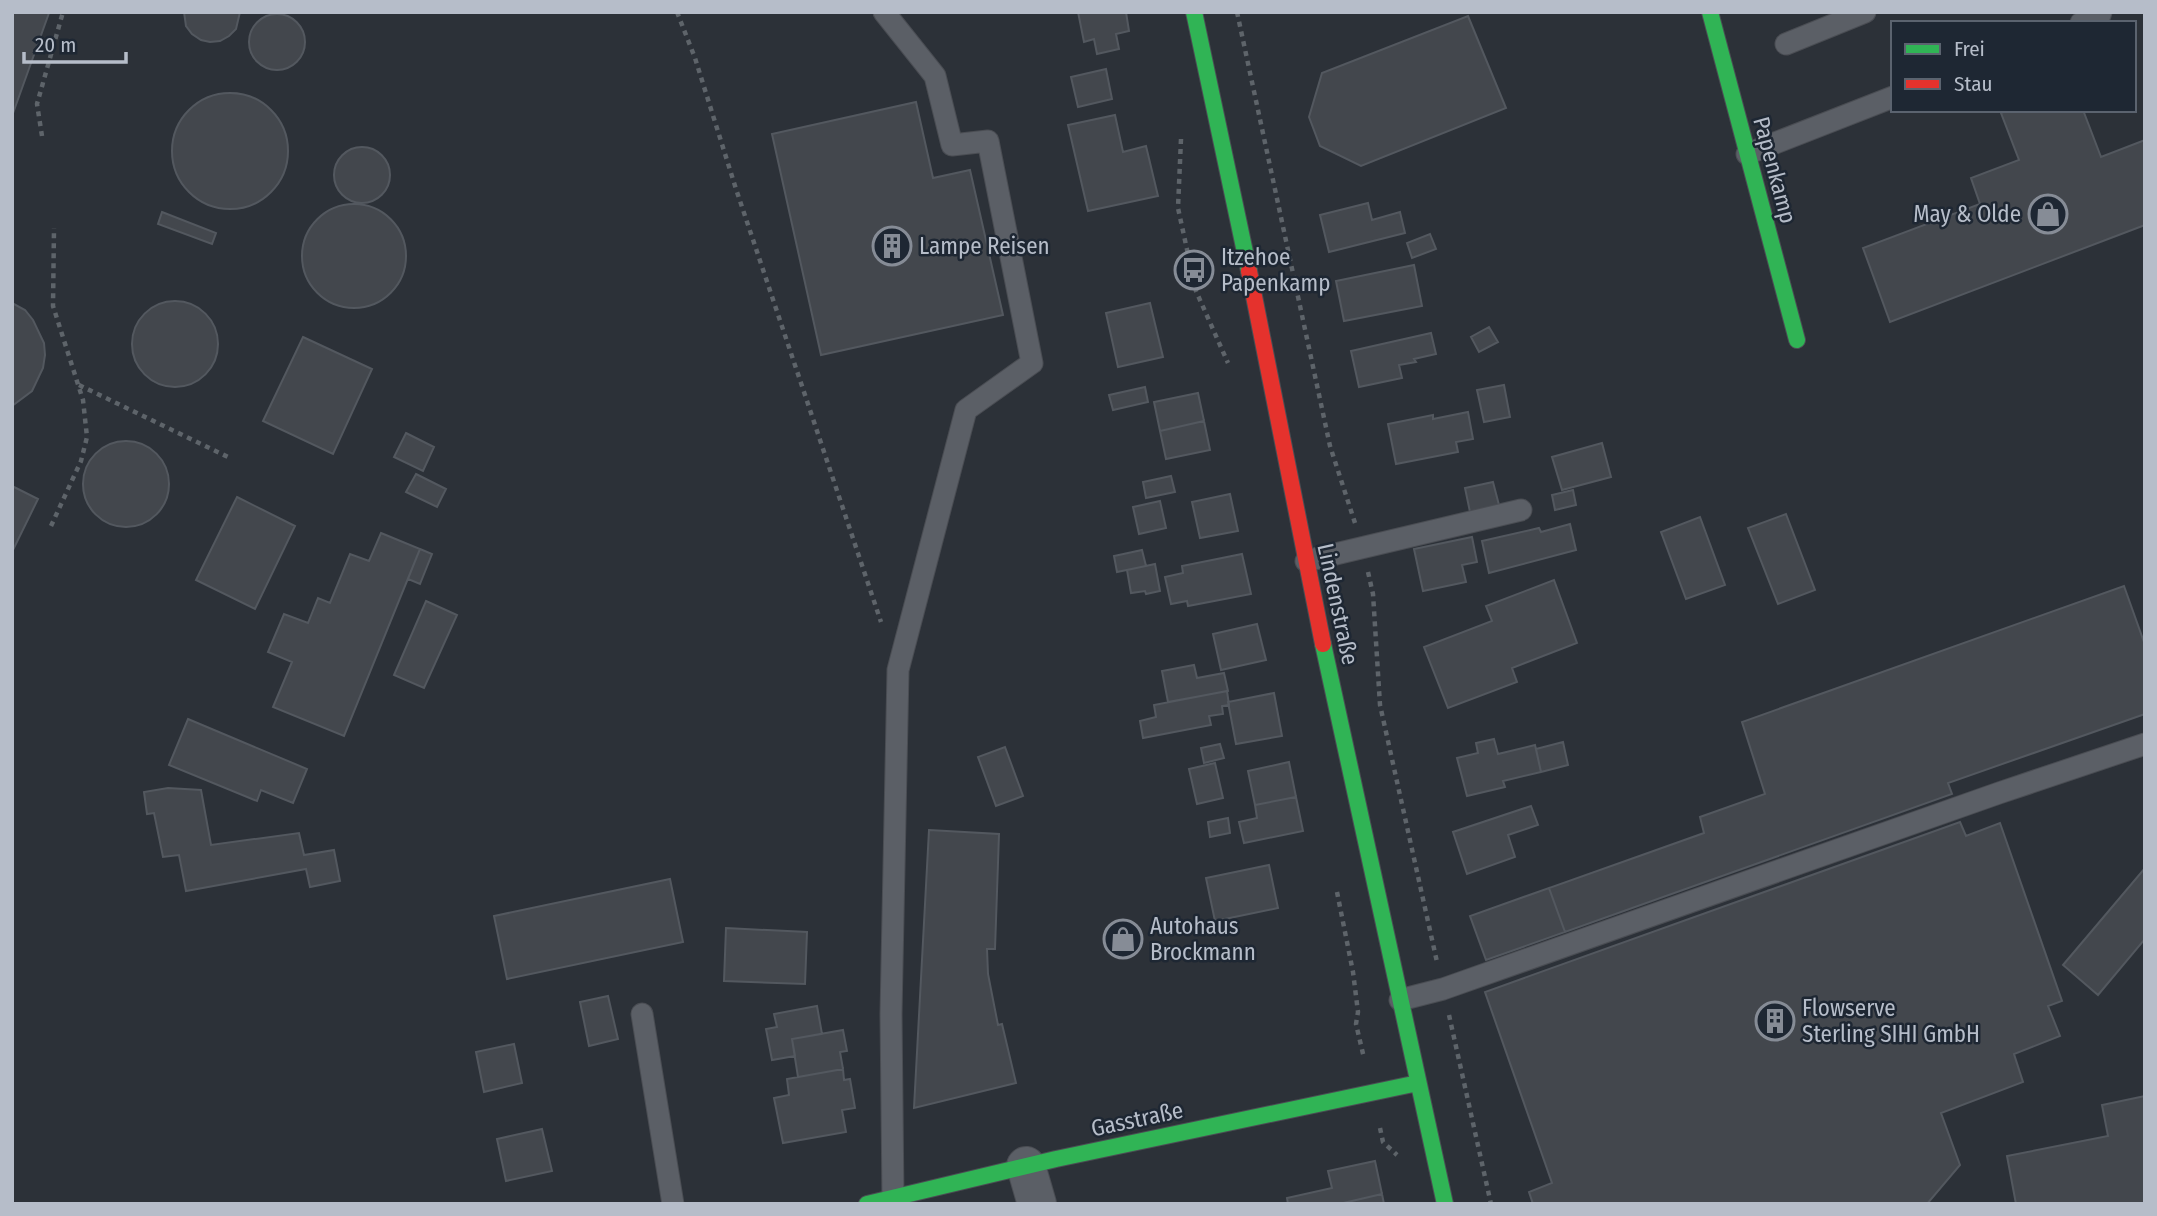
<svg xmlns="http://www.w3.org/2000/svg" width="2157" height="1216" font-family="'Fira Sans Condensed',sans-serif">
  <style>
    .building { fill: #43474d; stroke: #53585f; stroke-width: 2 }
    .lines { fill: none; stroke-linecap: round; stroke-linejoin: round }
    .lane-casing { stroke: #4a4d53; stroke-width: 23 }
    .street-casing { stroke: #4a4d53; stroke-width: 40 }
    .fast-casing { stroke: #4a4d53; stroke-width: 18 }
    .jam-casing { stroke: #4a4d53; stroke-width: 18 }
    .path { stroke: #5e646a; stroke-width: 4.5; stroke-dasharray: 5 5; stroke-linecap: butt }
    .lane { stroke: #5b5f66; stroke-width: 21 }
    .street { stroke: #5b5f66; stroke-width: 38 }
    .fast { stroke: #30b455; stroke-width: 16 }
    .jam { stroke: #e5322d; stroke-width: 16 }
    .labels { text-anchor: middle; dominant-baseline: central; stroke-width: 5; stroke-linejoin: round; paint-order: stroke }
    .street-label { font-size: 23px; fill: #b6bdc9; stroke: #1e2733 }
    .poi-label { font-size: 23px; fill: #b6bdc9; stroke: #1e2733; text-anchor: start }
  </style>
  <rect width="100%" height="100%" fill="#2c3138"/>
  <path class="building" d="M 12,12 L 49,13 L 12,116 Z
    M 184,12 L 240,12 L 236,29 L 229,36 L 220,41 L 210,42 L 201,40 L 192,34 L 186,26 Z
    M 1078,12 L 1126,12 L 1129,31 L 1116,34 L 1119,49 L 1097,54 L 1094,39 L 1084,42 Z
    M249 42a28 28 0 1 1 56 0a28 28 0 1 1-56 0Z
    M 1468,16 L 1506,108 L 1361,166 L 1320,146 L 1309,117 L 1322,73 Z
    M 1106,69 L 1112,99 L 1078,107 L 1071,77 Z
    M172 151a58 58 0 1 1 116 0a58 58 0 1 1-116 0Z
    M 916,102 L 933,178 L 970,170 L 1003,315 L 821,355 L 772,134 Z
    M 2008,110 L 2083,110 L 2101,157 L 2145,140 L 2145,225 L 1890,322 L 1863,248 L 1980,204 L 1971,178 L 2019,160 L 2001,113 Z
    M 1115,115 L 1123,152 L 1146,146 L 1158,196 L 1088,211 L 1068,125 Z
    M334 175a28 28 0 1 1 56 0a28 28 0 1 1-56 0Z
    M 1368,203 L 1372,220 L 1400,212 L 1405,233 L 1329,252 L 1320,215 Z
    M302 256a52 52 0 1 1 104 0a52 52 0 1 1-104 0Z
    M 162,212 L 216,233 L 212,244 L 158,224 Z
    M 1430,234 L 1436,249 L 1412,258 L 1407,243 Z
    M 1414,265 L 1422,306 L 1344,321 L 1336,281 Z
    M132 344a43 43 0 1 1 86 0a43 43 0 1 1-86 0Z
    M 12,303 L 25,310 L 33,320 L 44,343 L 45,355 L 43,368 L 32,391 L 12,406 Z
    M 1150,303 L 1163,357 L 1118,367 L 1106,313 Z
    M 1489,327 L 1498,342 L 1479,352 L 1471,337 Z
    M 1431,333 L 1436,354 L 1414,359 L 1416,362 L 1399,365 L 1402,378 L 1359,387 L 1351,351 Z
    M 303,337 L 372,369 L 333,454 L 263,421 Z
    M 1504,385 L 1510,417 L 1484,422 L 1477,390 Z
    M 1145,387 L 1148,402 L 1113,410 L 1109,395 Z
    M 1198,393 L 1204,421 L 1160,431 L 1154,402 Z
    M 1468,412 L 1473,439 L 1456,442 L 1458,452 L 1396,464 L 1388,424 L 1433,415 L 1433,419 Z
    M 1204,421 L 1210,450 L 1166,459 L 1160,431 Z
    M 406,433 L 434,447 L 423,471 L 394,457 Z
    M83 484a43 43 0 1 1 86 0a43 43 0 1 1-86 0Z
    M 1602,443 L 1611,477 L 1562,490 L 1552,457 Z
    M 416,474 L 446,489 L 437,507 L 406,492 Z
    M 1171,476 L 1175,492 L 1146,498 L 1143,482 Z
    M 1493,482 L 1499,505 L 1470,512 L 1465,488 Z
    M 12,486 L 38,499 L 12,552 Z
    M 1573,490 L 1576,505 L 1555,510 L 1552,495 Z
    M 1230,494 L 1238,531 L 1200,538 L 1192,502 Z
    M 237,497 L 295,526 L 255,609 L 196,580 Z
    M 1160,501 L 1166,528 L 1139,534 L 1133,507 Z
    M 1786,514 L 1815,590 L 1778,604 L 1748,528 Z
    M 1700,517 L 1725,585 L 1686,599 L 1661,532 Z
    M 1570,524 L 1576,550 L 1489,573 L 1482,541 L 1539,528 L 1541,532 Z
    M 381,533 L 420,549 L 344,736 L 273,707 L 292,662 L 268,652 L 284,614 L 308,623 L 318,598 L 330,603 L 350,554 L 369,561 Z
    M 1472,537 L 1477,562 L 1462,565 L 1466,582 L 1423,591 L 1414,549 Z
    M 420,549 L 432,554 L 420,584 L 408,579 Z
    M 1142,550 L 1146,566 L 1117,572 L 1114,556 Z
    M 1242,554 L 1251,594 L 1188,606 L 1187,601 L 1171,604 L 1165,577 L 1183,573 L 1182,566 Z
    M 1155,564 L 1160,591 L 1146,594 L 1145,591 L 1131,593 L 1127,570 Z
    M 1554,580 L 1577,643 L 1512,668 L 1517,682 L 1448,708 L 1424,647 L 1492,621 L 1486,606 Z
    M 2124,586 L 2145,645 L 2145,714 L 1948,783 L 1952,794 L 1565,932 L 1549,888 L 1704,833 L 1700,817 L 1765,794 L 1742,722 Z
    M 426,601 L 457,615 L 424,688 L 394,675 Z
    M 1257,624 L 1266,660 L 1221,670 L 1213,634 Z
    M 1194,665 L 1197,678 L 1224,673 L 1228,691 L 1168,702 L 1162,671 Z
    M 1227,691 L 1229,705 L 1222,706 L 1223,714 L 1209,716 L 1211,725 L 1143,738 L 1140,721 L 1156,717 L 1154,705 Z
    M 1274,693 L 1282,736 L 1236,744 L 1228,702 Z
    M 188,719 L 307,769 L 293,803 L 261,790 L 257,801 L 169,765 Z
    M 1494,739 L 1498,754 L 1535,745 L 1541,772 L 1503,781 L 1505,787 L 1467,796 L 1457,758 L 1478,753 L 1476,743 Z
    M 1563,742 L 1568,765 L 1541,772 L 1536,749 Z
    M 1220,744 L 1224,758 L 1204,763 L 1201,748 Z
    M 1005,747 L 1023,796 L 996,806 L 978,757 Z
    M 1289,762 L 1296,797 L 1255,805 L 1248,771 Z
    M 1215,763 L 1223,798 L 1197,804 L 1189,769 Z
    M 168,788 L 201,790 L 211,845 L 299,833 L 304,855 L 334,850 L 340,881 L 310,887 L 306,869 L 186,891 L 179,855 L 163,857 L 154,813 L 147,814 L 144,792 Z
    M 1296,797 L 1303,831 L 1244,843 L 1239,822 L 1257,818 L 1255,805 Z
    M 1531,806 L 1538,825 L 1508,835 L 1515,857 L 1467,874 L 1453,832 Z
    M 1228,818 L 1230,833 L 1210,837 L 1208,822 Z
    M 1960,822 L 1966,836 L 2000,823 L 2062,1001 L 2048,1006 L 2060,1036 L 2014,1054 L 2023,1082 L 1941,1113 L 1960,1165 L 1927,1204 L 1533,1204 L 1529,1192 L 1552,1183 L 1485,992 Z
    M 929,830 L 999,834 L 995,949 L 987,949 L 988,974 L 998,1025 L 1002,1024 L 1016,1083 L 914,1108 Z
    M 1269,865 L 1278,908 L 1215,921 L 1206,878 Z
    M 2145,868 L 2145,939 L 2098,995 L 2063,965 Z
    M 670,879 L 683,942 L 507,979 L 494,916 Z
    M 1549,888 L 1565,932 L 1486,960 L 1470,916 Z
    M 726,928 L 807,932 L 805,984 L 724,981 Z
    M 608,996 L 618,1039 L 589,1046 L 580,1002 Z
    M 817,1006 L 822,1034 L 792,1039 L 795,1056 L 772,1060 L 766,1029 L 777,1027 L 774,1014 Z
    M 843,1030 L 847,1051 L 840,1052 L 843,1069 L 798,1077 L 792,1039 Z
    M 514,1044 L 522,1083 L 484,1092 L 476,1052 Z
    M 843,1069 L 844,1080 L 850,1079 L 855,1108 L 842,1110 L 846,1132 L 783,1143 L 774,1098 L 789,1095 L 787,1079 Z
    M 2145,1096 L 2145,1204 L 2016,1204 L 2007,1156 L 2108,1136 L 2102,1105 Z
    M 542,1129 L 552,1171 L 506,1181 L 497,1139 Z
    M 1375,1161 L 1382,1194 L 1339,1204 L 1288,1204 L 1287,1198 L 1332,1188 L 1328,1171 Z
    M 1382,1194 L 1384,1204 L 1339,1204 Z"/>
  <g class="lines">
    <defs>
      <path id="lane" d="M 884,12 L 935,76 L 952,145 L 988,141 L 1032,363 L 966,410 L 898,670 L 891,1014 L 893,1198
        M 2081,23 L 2100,15 L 2101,12
        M 1786,44 L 1865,12
        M 1747,154 L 1893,97
        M 1306,561 L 1521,510
        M 1400,1000 L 1443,989 L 1999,793 L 2145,744
        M 642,1014 L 673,1204"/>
      <path id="street" d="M 1026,1166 L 1037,1204"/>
      <path id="fast" d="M 1194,12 L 1249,271
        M 1710,12 L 1797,340
        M 1323,644 L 1445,1204
        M 867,1204 L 1056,1159 L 1418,1083"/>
      <path id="jam" d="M 1249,271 L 1323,644"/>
    </defs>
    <use href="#lane" class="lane-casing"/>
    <use href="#street" class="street-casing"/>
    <use href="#fast" class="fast-casing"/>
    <use href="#jam" class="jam-casing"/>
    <path class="path" d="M 677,12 L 695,58 L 736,189 L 881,622
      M 1237,12 L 1330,446 L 1355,523
      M 42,136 L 37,104 L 63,12
      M 1181,139 L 1178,208 L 1196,291 L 1228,363
      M 79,385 L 228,457
      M 51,526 L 81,461 L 87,437 L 83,400 L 53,306 L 54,228
      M 1368,572 L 1373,594 L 1380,705 L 1437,962
      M 1337,892 L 1353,972 L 1358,1012 L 1356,1024 L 1364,1058
      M 1449,1015 L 1491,1204
      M 1380,1128 L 1383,1142 L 1397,1155"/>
    <use href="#lane" class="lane"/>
    <use href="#street" class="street"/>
    <use href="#fast" class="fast"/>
    <use href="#jam" class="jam"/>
  </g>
  <defs>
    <symbol id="shop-ring" viewBox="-11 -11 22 22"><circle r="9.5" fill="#1e2733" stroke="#868c96" stroke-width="1.5"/><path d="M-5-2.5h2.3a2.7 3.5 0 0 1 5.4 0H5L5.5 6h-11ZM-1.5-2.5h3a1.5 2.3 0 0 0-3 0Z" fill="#868c96"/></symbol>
    <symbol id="building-ring" viewBox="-11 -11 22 22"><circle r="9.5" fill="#1e2733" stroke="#868c96" stroke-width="1.5"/><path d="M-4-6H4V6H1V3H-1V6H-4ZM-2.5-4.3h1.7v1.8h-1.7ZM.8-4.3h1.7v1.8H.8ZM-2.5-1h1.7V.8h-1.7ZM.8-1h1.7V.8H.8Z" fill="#868c96"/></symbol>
    <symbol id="bus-ring" viewBox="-11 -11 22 22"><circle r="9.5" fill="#1e2733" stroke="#868c96" stroke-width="1.5"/><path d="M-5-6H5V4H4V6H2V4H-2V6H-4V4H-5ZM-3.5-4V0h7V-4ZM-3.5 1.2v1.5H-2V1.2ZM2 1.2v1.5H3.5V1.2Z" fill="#868c96"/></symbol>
  </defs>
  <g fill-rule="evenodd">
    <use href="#shop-ring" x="2026" y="192" width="44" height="44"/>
    <use href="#building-ring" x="870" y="224" width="44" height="44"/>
    <use href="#bus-ring" x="1172" y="248" width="44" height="44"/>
    <use href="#shop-ring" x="1101" y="917" width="44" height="44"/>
    <use href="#building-ring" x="1753" y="999" width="44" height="44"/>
  </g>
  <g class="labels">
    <g class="street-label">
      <text transform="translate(1775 170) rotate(75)">Papenkamp</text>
      <text transform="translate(1338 604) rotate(78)">Lindenstraße</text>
      <text transform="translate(1137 1119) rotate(-12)">Gasstraße</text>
    </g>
    <g class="poi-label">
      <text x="2021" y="214" text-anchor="end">May &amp; Olde</text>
      <text x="919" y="246">Lampe Reisen</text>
      <text x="1221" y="257">Itzehoe<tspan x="1221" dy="26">Papenkamp</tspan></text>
      <text x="1150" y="926">Autohaus<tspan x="1150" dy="26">Brockmann</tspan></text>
      <text x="1802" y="1008">Flowserve<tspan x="1802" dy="26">Sterling SIHI GmbH</tspan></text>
    </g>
  </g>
  <rect width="2157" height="1216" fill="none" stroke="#b6bdc9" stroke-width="28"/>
  <rect x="1891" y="21" width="245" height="91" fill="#1e2733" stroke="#5b636f" stroke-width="2"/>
  <rect x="1905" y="44" width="35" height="10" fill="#30b455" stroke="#5b636f" stroke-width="2"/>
  <text x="1954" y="56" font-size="21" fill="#b6bdc9">Frei</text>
  <rect x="1905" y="79" width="35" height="10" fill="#e5322d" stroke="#5b636f" stroke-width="2"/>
  <text x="1954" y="91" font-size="21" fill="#b6bdc9">Stau</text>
  <path d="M24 52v10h102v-10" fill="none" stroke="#b6bdc9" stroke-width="3.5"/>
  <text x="35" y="52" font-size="21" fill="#b6bdc9" stroke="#1e2733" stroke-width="5" paint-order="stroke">20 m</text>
</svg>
